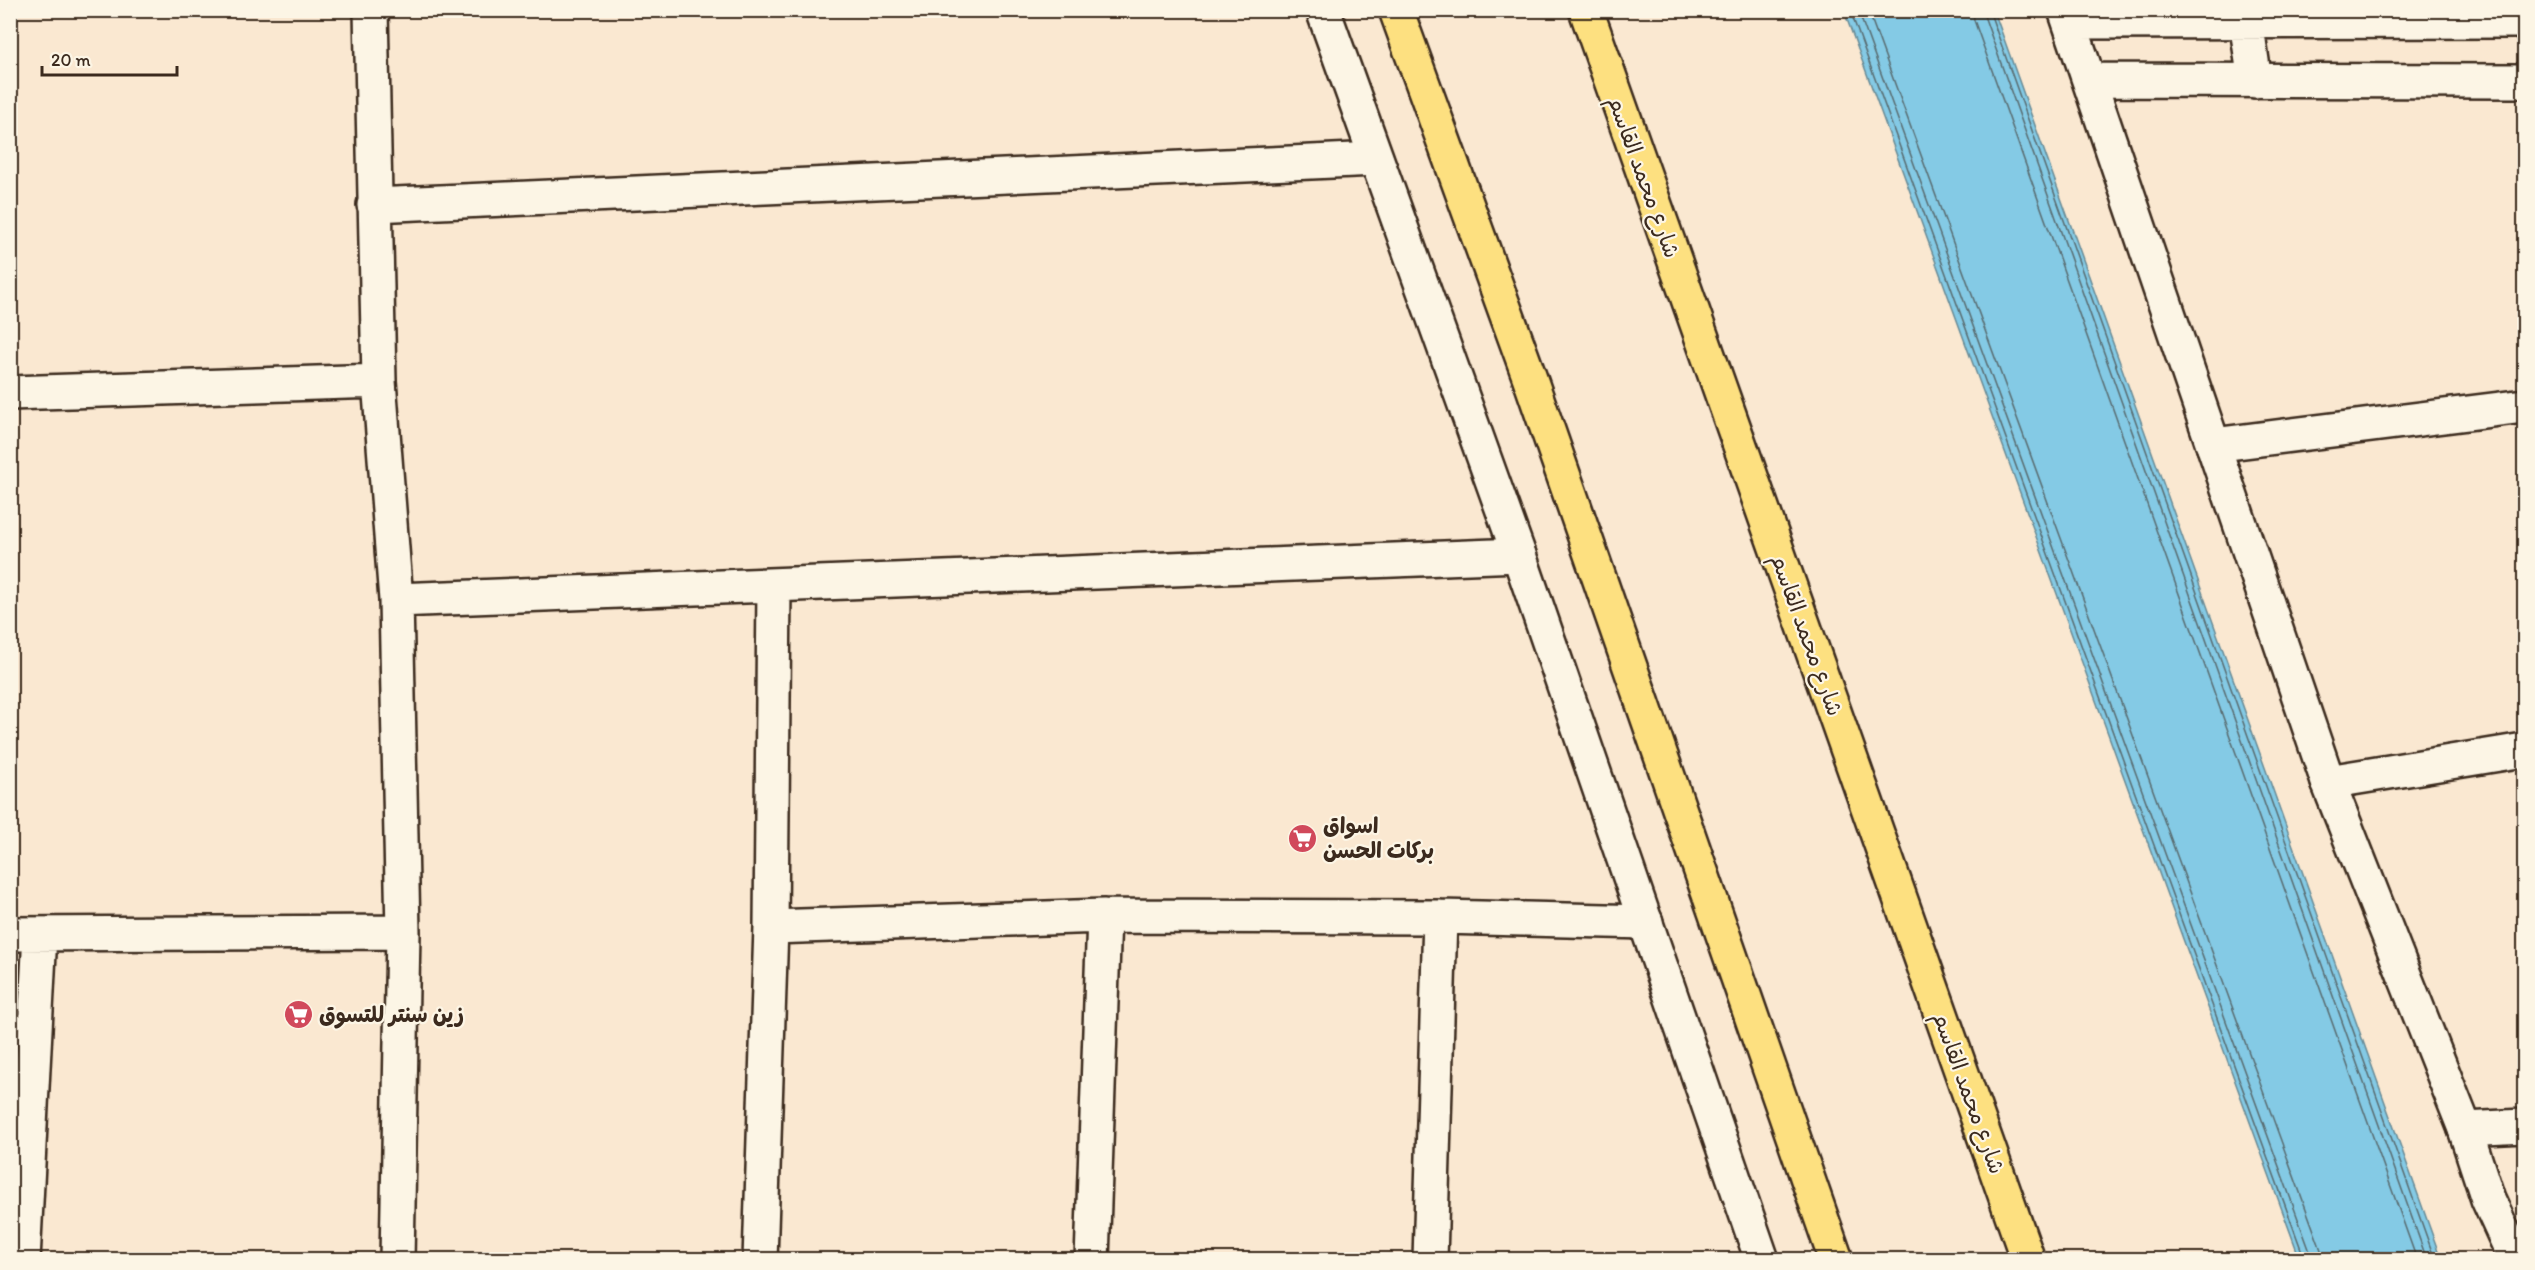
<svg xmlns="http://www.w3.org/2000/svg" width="2535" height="1270" font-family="Itim,'Playpen Sans Arabic',sans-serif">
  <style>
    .water { fill: #84cae5; stroke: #678a95; stroke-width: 1.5 }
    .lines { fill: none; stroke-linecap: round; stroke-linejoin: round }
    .shore { stroke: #586a6e; stroke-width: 1.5 }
    .street-casing { stroke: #3b2a1e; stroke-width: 38 }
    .secondary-casing { stroke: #3b2a1e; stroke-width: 38 }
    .primary-casing { stroke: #3b2a1e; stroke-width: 38 }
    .street { stroke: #fcf5e5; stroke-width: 33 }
    .secondary { stroke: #fcf5e5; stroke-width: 33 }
    .primary { stroke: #fde080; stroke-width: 33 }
    .labels { text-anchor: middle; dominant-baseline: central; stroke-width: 4.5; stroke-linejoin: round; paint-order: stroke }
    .street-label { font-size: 22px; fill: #3b2a1e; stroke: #fcf5e5 }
    .poi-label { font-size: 22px; font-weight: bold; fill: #3b2a1e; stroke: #fcf5e5; text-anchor: start }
  </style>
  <rect width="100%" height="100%" fill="#fae8d1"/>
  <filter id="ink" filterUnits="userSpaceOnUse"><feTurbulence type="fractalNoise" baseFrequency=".0167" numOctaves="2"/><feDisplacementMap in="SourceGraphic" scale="12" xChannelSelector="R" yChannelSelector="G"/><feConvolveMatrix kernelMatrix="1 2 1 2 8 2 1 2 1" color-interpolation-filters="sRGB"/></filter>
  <g filter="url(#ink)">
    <path class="water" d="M 1844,11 L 1994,11 L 2441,1259 L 2300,1259 Z"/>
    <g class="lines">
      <path class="shore" d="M 1850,10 L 2305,1260
        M 1858,10 L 2313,1260
        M 1868,10 L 2321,1250 L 2322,1260
        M 1973,10 L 1974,20 L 2417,1260
        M 1982,10 L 2427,1260
        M 1989,10 L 2435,1260"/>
      <defs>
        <path id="street" d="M 371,10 L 379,381 L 396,600 L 403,932 L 397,1260
          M 374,205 L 1376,159
          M 10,393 L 379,381
          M 2213,445 L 2524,406
          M 396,600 L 1519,555
          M 2328,782 L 2524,750
          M 771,927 L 1104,916 L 1440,917 L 1646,922
          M 10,934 L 403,932
          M 2465,1129 L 2524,1126
          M 23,1260 L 40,934
          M 760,1260 L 771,927 L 774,586
          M 1092,1260 L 1104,916
          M 1430,1260 L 1440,917"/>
        <path id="secondary" d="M 1323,10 L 1519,555 L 1762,1260
          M 2065,10 L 2328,782 L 2465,1129 L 2488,1199 L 2516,1260
          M 2246,21 L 2255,81
          M 2069,22 L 2524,21
          M 2091,80 L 2524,81"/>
        <path id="primary" d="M 1396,10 L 1529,376 L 1836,1260
          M 1586,10 L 2028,1260"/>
      </defs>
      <use href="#street" class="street-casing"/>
      <use href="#secondary" class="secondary-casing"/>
      <use href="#primary" class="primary-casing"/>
      <use href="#street" class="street"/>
      <use href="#secondary" class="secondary"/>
      <use href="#primary" class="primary"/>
    </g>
  </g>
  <defs>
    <symbol id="supermarket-disc" viewBox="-11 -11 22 22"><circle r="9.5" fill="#d1495b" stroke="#fcf5e5"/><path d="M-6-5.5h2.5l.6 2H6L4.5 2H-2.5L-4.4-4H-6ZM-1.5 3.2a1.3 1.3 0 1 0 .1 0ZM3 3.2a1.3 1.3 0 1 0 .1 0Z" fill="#fff"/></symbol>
  </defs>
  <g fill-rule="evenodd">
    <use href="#supermarket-disc" x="1286" y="822" width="33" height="33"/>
    <use href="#supermarket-disc" x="282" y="998" width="33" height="33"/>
  </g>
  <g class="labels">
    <g class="street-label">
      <text transform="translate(1644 177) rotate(70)">شارع محمد القاسم</text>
      <text transform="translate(1807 635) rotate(70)">شارع محمد القاسم</text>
      <text transform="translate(1969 1093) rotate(70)">شارع محمد القاسم</text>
    </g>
    <g class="poi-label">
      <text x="1323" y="825">اسواق<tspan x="1323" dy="25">بركات الحسن</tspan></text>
      <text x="319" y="1014">زين سنتر للتسوق</text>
    </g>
  </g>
  <rect width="2535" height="1270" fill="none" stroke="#fcf5e5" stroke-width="36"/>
  <rect x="18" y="18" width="2499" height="1234" fill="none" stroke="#3b2a1e" stroke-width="2" filter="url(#ink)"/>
  <path d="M42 66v9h135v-9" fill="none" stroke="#3b2a1e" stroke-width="3"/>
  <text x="51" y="66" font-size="18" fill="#3b2a1e" stroke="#fcf5e5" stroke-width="4.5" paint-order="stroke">20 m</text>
</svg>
